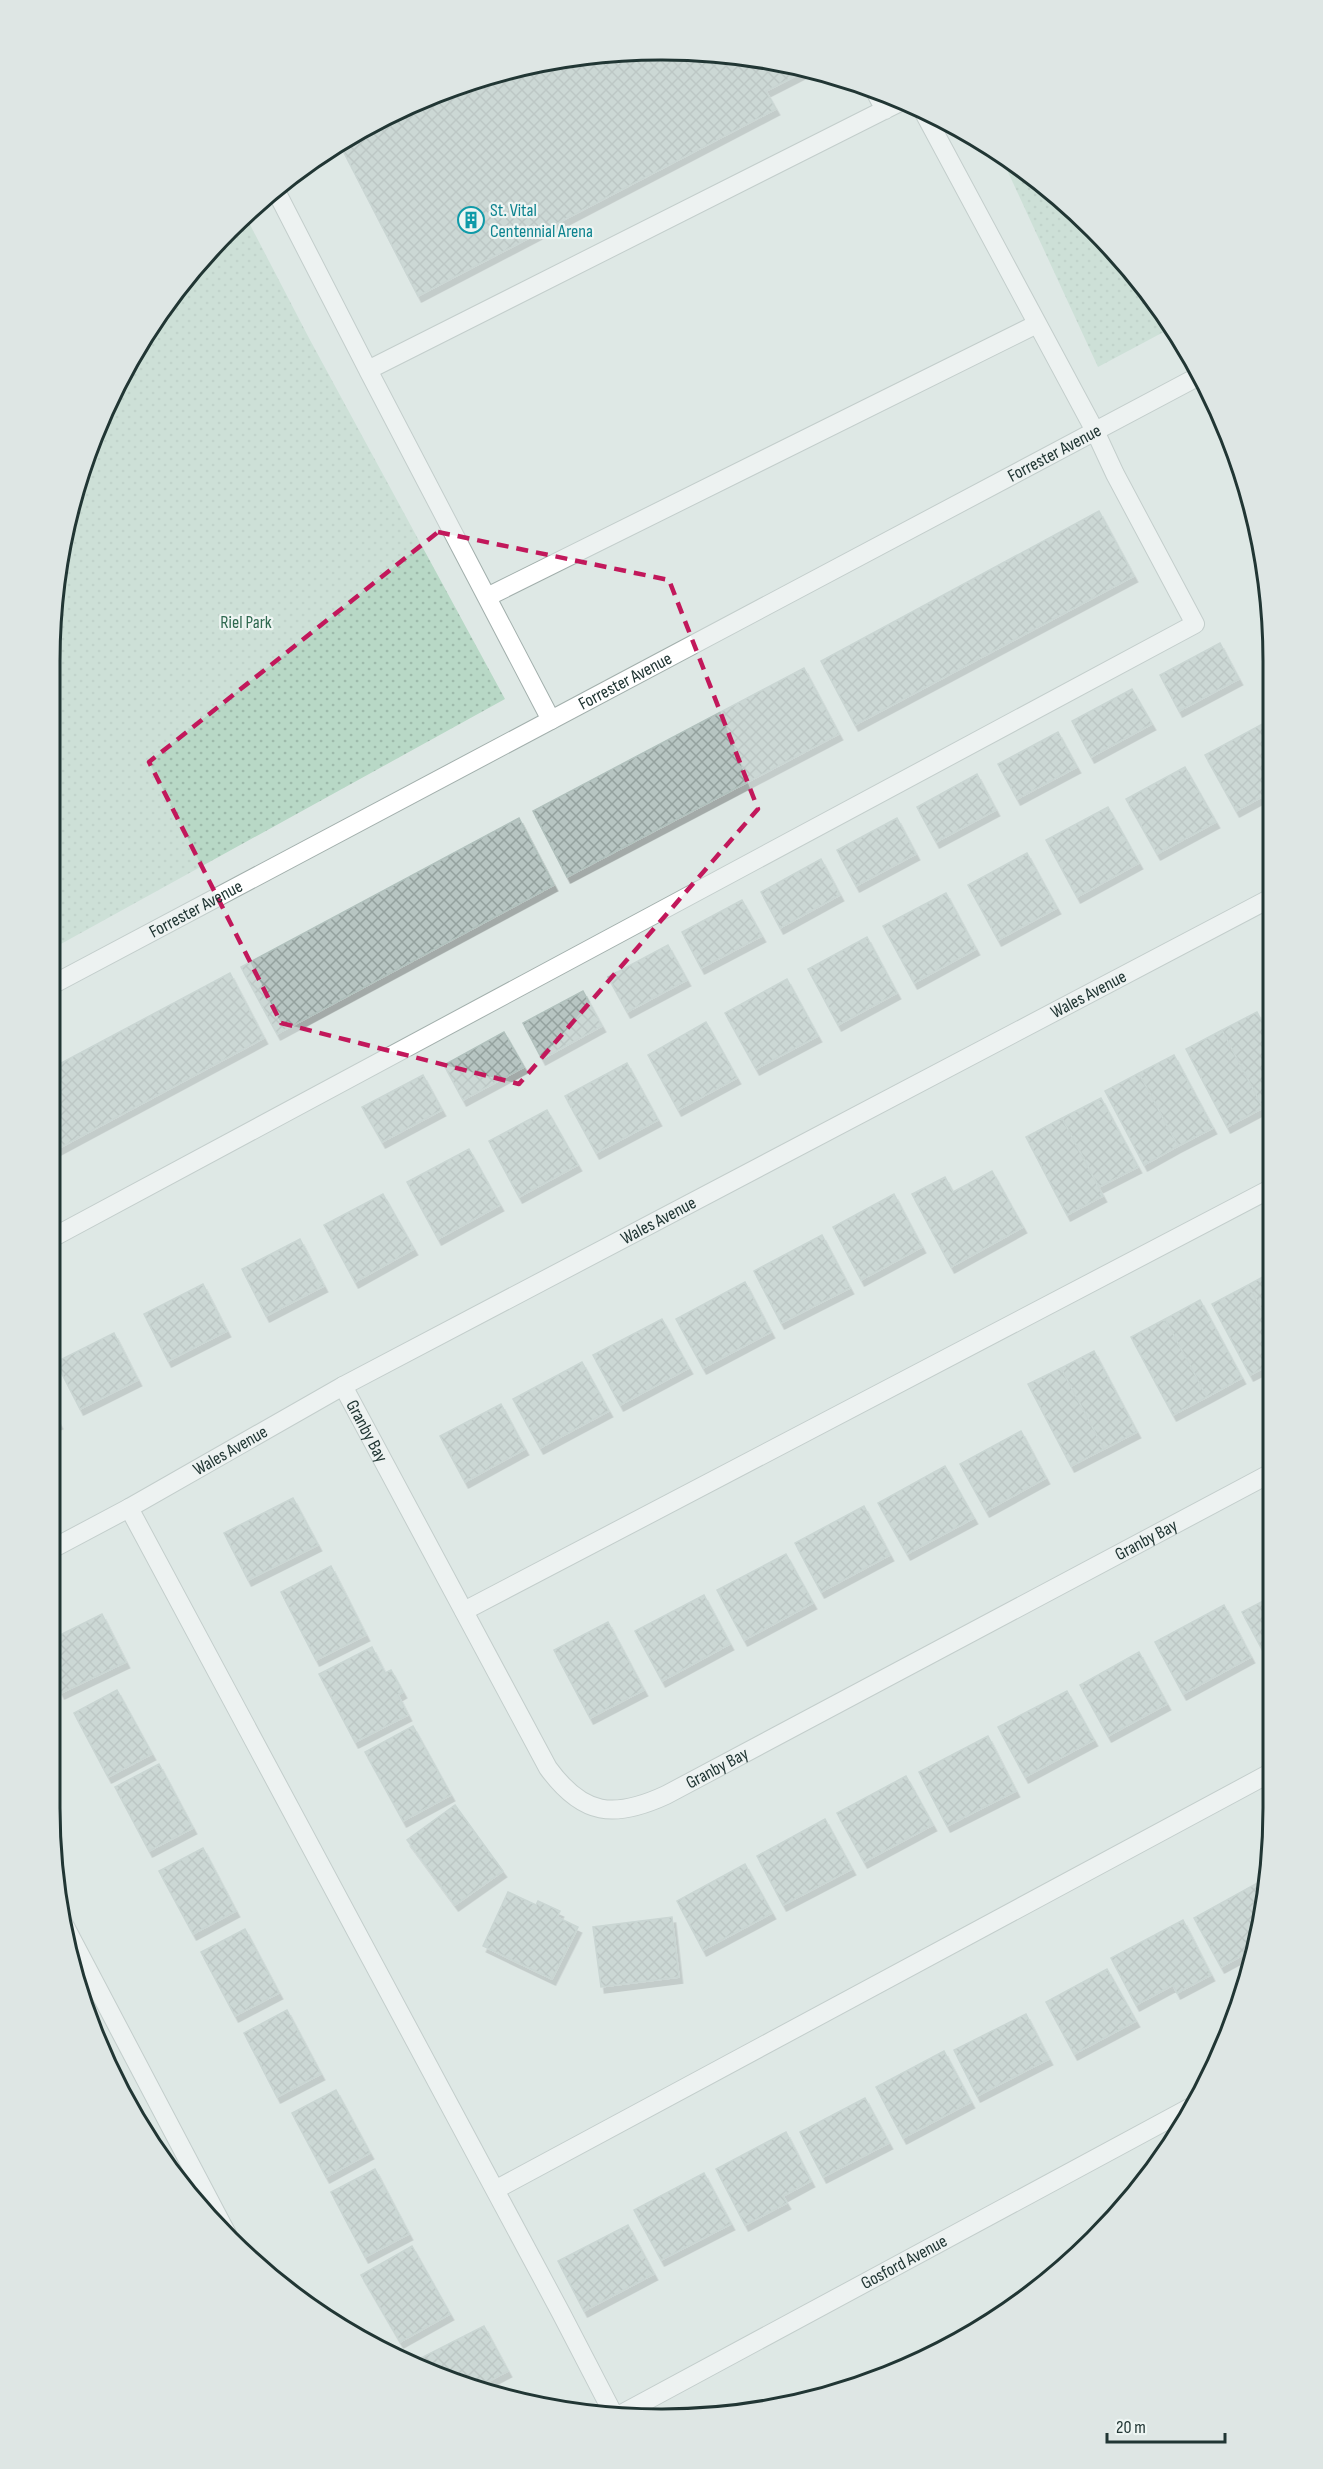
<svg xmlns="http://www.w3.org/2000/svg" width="1323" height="2469" font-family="'Sofia Sans Condensed',sans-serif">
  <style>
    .park { fill: url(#park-dots) }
    .building { fill: url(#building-cross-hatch); stroke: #b1c1bd; stroke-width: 1.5; filter: url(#shadow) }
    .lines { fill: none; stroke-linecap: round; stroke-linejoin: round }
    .service-casing { stroke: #a2afac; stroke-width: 20 }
    .minor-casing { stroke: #a2afac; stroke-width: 20 }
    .service { stroke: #fff; stroke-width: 18 }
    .minor { stroke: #fff; stroke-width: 18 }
    .marked { fill: none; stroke: #c2185b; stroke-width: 4.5; stroke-dasharray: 12 8; stroke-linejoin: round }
    .labels { text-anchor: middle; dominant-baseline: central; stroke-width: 4.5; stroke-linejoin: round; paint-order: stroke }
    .culture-label { font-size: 18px; fill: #0d838f; stroke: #eef5f3; text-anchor: start }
    .street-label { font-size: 18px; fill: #213634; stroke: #eef5f3 }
    .park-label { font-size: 18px; fill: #2f6950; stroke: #eef5f3 }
    .rim { fill: none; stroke: #213634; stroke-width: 3 }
  </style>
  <defs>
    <pattern id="park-dots" width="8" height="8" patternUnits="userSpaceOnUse" patternTransform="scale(1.5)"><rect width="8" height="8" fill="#b8d8c6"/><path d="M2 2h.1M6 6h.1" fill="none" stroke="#9ebaab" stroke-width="1.8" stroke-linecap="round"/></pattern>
    <pattern id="building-cross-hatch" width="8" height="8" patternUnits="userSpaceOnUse" patternTransform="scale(1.5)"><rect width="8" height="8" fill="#b7c5c2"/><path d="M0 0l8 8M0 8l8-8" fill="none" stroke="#94a19e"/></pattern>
    <filter id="shadow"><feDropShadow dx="3.5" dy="6" stdDeviation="0" flood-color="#0004"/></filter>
  </defs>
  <rect width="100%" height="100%" fill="#dee8e5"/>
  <path class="park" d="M 1002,159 L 1065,201 L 1173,327 L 1098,367 Z
    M 245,215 L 310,340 L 505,699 L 50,950 L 51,622 L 70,503 L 113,391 L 176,289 Z"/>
  <path class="building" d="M 702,51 L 809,69 L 766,91 L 776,109 L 418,296 L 339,143 L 356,131 L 465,82 L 582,55 Z
    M 1099,511 L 1134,576 L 855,725 L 821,661 Z
    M 1220,643 L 1239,679 L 1179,711 L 1160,675 Z
    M 804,668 L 839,734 L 567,877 L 533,811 Z
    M 1132,689 L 1152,724 L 1091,757 L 1072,721 Z
    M 1268,721 L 1269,793 L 1236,811 L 1205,755 Z
    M 1058,732 L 1077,767 L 1017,799 L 998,764 Z
    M 1185,767 L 1216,822 L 1157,854 L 1126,799 Z
    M 977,774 L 996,810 L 936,842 L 917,807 Z
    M 1108,807 L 1139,863 L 1077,897 L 1046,840 Z
    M 519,818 L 554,885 L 277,1034 L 241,967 Z
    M 897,818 L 916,854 L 856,886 L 837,850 Z
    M 1027,853 L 1057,908 L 998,940 L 968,885 Z
    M 821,859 L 840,895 L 780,928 L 761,892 Z
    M 946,893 L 976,949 L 914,983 L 883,926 Z
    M 742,900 L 762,936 L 701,968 L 682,932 Z
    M 867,937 L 897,993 L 838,1025 L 808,969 Z
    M 668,945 L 687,980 L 627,1012 L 608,977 Z
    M 230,973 L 264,1038 L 50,1153 L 50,1069 Z
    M 787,979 L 818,1036 L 756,1069 L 725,1013 Z
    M 583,991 L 602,1026 L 542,1059 L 523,1023 Z
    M 1257,1012 L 1270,1036 L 1270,1105 L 1263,1108 L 1222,1030 Z
    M 706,1022 L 737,1078 L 678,1110 L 648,1055 Z
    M 1222,1030 L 1263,1108 L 1227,1127 L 1186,1049 Z
    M 504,1032 L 524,1067 L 463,1100 L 444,1065 Z
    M 1174,1055 L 1213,1128 L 1178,1146 L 1139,1073 Z
    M 627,1063 L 658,1120 L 596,1153 L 565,1096 Z
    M 1139,1073 L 1178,1146 L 1144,1165 L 1105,1091 Z
    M 423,1075 L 442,1110 L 382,1142 L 362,1107 Z
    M 1101,1098 L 1138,1167 L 1099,1187 L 1062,1118 Z
    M 547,1110 L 578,1165 L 519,1197 L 489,1141 Z
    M 1062,1118 L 1103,1196 L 1067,1215 L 1026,1137 Z
    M 469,1149 L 500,1205 L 438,1239 L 407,1182 Z
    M 992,1171 L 1023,1227 L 951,1267 L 912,1194 L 945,1177 L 953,1192 Z
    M 383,1194 L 414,1249 L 355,1282 L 324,1225 Z
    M 894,1194 L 922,1247 L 861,1280 L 833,1227 Z
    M 822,1235 L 850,1288 L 781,1323 L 754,1271 Z
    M 300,1239 L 324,1286 L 266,1316 L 242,1269 Z
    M 1270,1273 L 1271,1326 L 1248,1285 Z
    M 745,1282 L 771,1332 L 703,1368 L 676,1319 Z
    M 203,1284 L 227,1331 L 168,1361 L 144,1314 Z
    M 1248,1285 L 1271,1326 L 1271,1364 L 1250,1375 L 1212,1304 Z
    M 1200,1300 L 1242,1378 L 1207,1397 L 1165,1319 Z
    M 662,1319 L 689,1368 L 620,1405 L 593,1355 Z
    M 1165,1319 L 1207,1397 L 1173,1415 L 1131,1337 Z
    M 114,1333 L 138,1380 L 80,1409 L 56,1362 Z
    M 1094,1351 L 1137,1432 L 1104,1449 L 1061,1368 Z
    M 582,1362 L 609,1411 L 540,1448 L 513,1399 Z
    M 1061,1368 L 1104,1449 L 1071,1466 L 1028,1384 Z
    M 501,1404 L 525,1449 L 465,1482 L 440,1436 Z
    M 50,1406 L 59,1423 L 50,1427 Z
    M 1021,1431 L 1046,1478 L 986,1511 L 960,1464 Z
    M 945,1466 L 974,1518 L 907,1554 L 878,1503 Z
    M 293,1498 L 318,1545 L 248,1580 L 224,1533 Z
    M 864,1506 L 890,1555 L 821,1592 L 795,1543 Z
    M 786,1554 L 813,1603 L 744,1640 L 717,1590 Z
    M 331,1566 L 366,1635 L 316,1660 L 281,1592 Z
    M 704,1595 L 730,1644 L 662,1681 L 635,1631 Z
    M 1271,1597 L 1272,1666 L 1271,1666 L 1242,1612 Z
    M 1224,1605 L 1251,1657 L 1183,1694 L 1155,1642 Z
    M 102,1614 L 126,1662 L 61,1693 L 50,1670 L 50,1640 Z
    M 608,1622 L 644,1690 L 590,1718 L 554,1650 Z
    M 372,1647 L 385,1673 L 391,1670 L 403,1692 L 398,1695 L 408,1715 L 355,1742 L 319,1674 Z
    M 1139,1652 L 1167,1704 L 1108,1736 L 1080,1685 Z
    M 117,1690 L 152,1754 L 108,1777 L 74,1713 Z
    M 1067,1691 L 1094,1740 L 1025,1777 L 998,1727 Z
    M 413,1726 L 451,1795 L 403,1821 L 365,1752 Z
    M 988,1736 L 1016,1791 L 947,1826 L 919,1772 Z
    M 159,1764 L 193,1828 L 149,1851 L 115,1787 Z
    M 906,1776 L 933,1825 L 864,1862 L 837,1813 Z
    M 455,1805 L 503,1871 L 455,1905 L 407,1840 Z
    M 825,1819 L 852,1869 L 783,1905 L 757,1856 Z
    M 203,1848 L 236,1911 L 193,1934 L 159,1871 Z
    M 745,1864 L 772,1913 L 703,1950 L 677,1901 Z
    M 1261,1881 L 1265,1889 L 1256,1948 L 1221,1967 L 1194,1918 Z
    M 508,1892 L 536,1905 L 538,1901 L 560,1911 L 557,1917 L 578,1927 L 552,1979 L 483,1946 Z
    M 672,1917 L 679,1977 L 601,1987 L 593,1927 Z
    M 1183,1920 L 1211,1975 L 1177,1993 L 1173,1985 L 1136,2005 L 1111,1958 Z
    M 245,1929 L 279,1993 L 235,2016 L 201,1952 Z
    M 1107,1969 L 1136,2021 L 1074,2054 L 1046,2002 Z
    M 287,2010 L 321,2074 L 277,2097 L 244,2033 Z
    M 1026,2014 L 1049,2059 L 977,2096 L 954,2050 Z
    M 944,2051 L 971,2102 L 903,2138 L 876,2087 Z
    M 336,2090 L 370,2153 L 326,2177 L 292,2113 Z
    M 865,2098 L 889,2143 L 823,2177 L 800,2132 Z
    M 786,2132 L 811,2181 L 783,2196 L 787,2203 L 745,2225 L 716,2169 Z
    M 375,2169 L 409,2234 L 365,2257 L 331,2192 Z
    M 704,2173 L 731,2224 L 661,2260 L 634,2210 Z
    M 628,2225 L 654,2274 L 584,2311 L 558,2261 Z
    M 412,2246 L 450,2314 L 400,2342 L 361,2275 Z
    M 981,2320 L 984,2325 L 925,2357 L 921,2350 Z
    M 484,2326 L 508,2371 L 474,2389 L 427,2373 L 412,2365 L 411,2363 Z
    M 906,2361 L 908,2366 L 896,2373 L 856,2387 Z"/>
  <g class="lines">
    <defs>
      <path id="service" d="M 875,91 L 885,110
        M 275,189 L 368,370 L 902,101
        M 368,370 L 551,720
        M 487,597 L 1037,324
        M 50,1239 L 1195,624 L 1115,474 L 1095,431 L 922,109
        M 129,1508 L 561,2313 L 615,2417
        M 464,1611 L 1270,1189
        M 495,2190 L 1272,1772"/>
      <g id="minor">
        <path id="s1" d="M 50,986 L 1199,376"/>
        <path id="s2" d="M 343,1386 L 548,1768 C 583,1816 614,1819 666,1795 L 1271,1473"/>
        <path id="s3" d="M 50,1550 L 129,1508 L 343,1386 L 1269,899"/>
        <path d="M 60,1917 L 227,2234"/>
        <path id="s4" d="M 616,2417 L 1193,2106"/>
      </g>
    </defs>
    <use href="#service" class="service-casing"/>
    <use href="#minor" class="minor-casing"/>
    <use href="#service" class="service"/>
    <use href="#minor" class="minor"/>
  </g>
  <path d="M0 0H1323V2469H0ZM 438,532 L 669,580 L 758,809 L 519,1084 L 281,1023 L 149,762 Z" fill="#dee8e5" fill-opacity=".55" fill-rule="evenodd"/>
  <path class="marked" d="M 438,532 L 669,580 L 758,809 L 519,1084 L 281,1023 L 149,762 Z"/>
  <defs>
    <symbol id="building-ring" viewBox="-11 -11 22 22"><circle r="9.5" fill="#eef5f3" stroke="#0f9aa8" stroke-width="1.5"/><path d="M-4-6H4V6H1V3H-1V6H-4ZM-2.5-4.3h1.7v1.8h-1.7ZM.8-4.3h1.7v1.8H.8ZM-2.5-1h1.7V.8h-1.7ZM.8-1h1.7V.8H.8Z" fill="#0f9aa8"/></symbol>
  </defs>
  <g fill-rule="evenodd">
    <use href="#building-ring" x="456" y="205" width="30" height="30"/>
  </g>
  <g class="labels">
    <g class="culture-label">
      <text x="490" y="210">St. Vital<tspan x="490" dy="21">Centennial Arena</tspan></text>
    </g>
    <g class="street-label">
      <text stroke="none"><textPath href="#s1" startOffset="1137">Forrester Avenue</textPath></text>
      <text stroke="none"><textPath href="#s1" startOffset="651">Forrester Avenue</textPath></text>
      <text stroke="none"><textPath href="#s1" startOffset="165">Forrester Avenue</textPath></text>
      <text stroke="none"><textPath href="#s3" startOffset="1178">Wales Avenue</textPath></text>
      <text stroke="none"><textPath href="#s3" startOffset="692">Wales Avenue</textPath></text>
      <text stroke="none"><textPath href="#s2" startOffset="51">Granby Bay</textPath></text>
      <text stroke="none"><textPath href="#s3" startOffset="206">Wales Avenue</textPath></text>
      <text stroke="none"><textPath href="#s2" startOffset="1113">Granby Bay</textPath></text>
      <text stroke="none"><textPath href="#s2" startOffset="627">Granby Bay</textPath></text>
      <text stroke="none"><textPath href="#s4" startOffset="327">Gosford Avenue</textPath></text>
    </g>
    <g class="park-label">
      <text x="246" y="622">Riel Park</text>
    </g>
  </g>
  <path d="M0 0H1323V2469H0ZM661 60H662A601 601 0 0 1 1263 661V1808A601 601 0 0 1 662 2409H661A601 601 0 0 1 60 1808V661A601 601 0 0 1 661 60Z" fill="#dee6e4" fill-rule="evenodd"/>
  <path class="rim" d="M661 60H662A601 601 0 0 1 1263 661V1808A601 601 0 0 1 662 2409H661A601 601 0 0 1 60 1808V661A601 601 0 0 1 661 60Z"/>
  <path d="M1107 2433v9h118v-9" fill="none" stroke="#213634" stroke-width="3"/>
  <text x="1116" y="2433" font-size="18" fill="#213634" stroke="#eef5f3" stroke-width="4.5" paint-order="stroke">20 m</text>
</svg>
